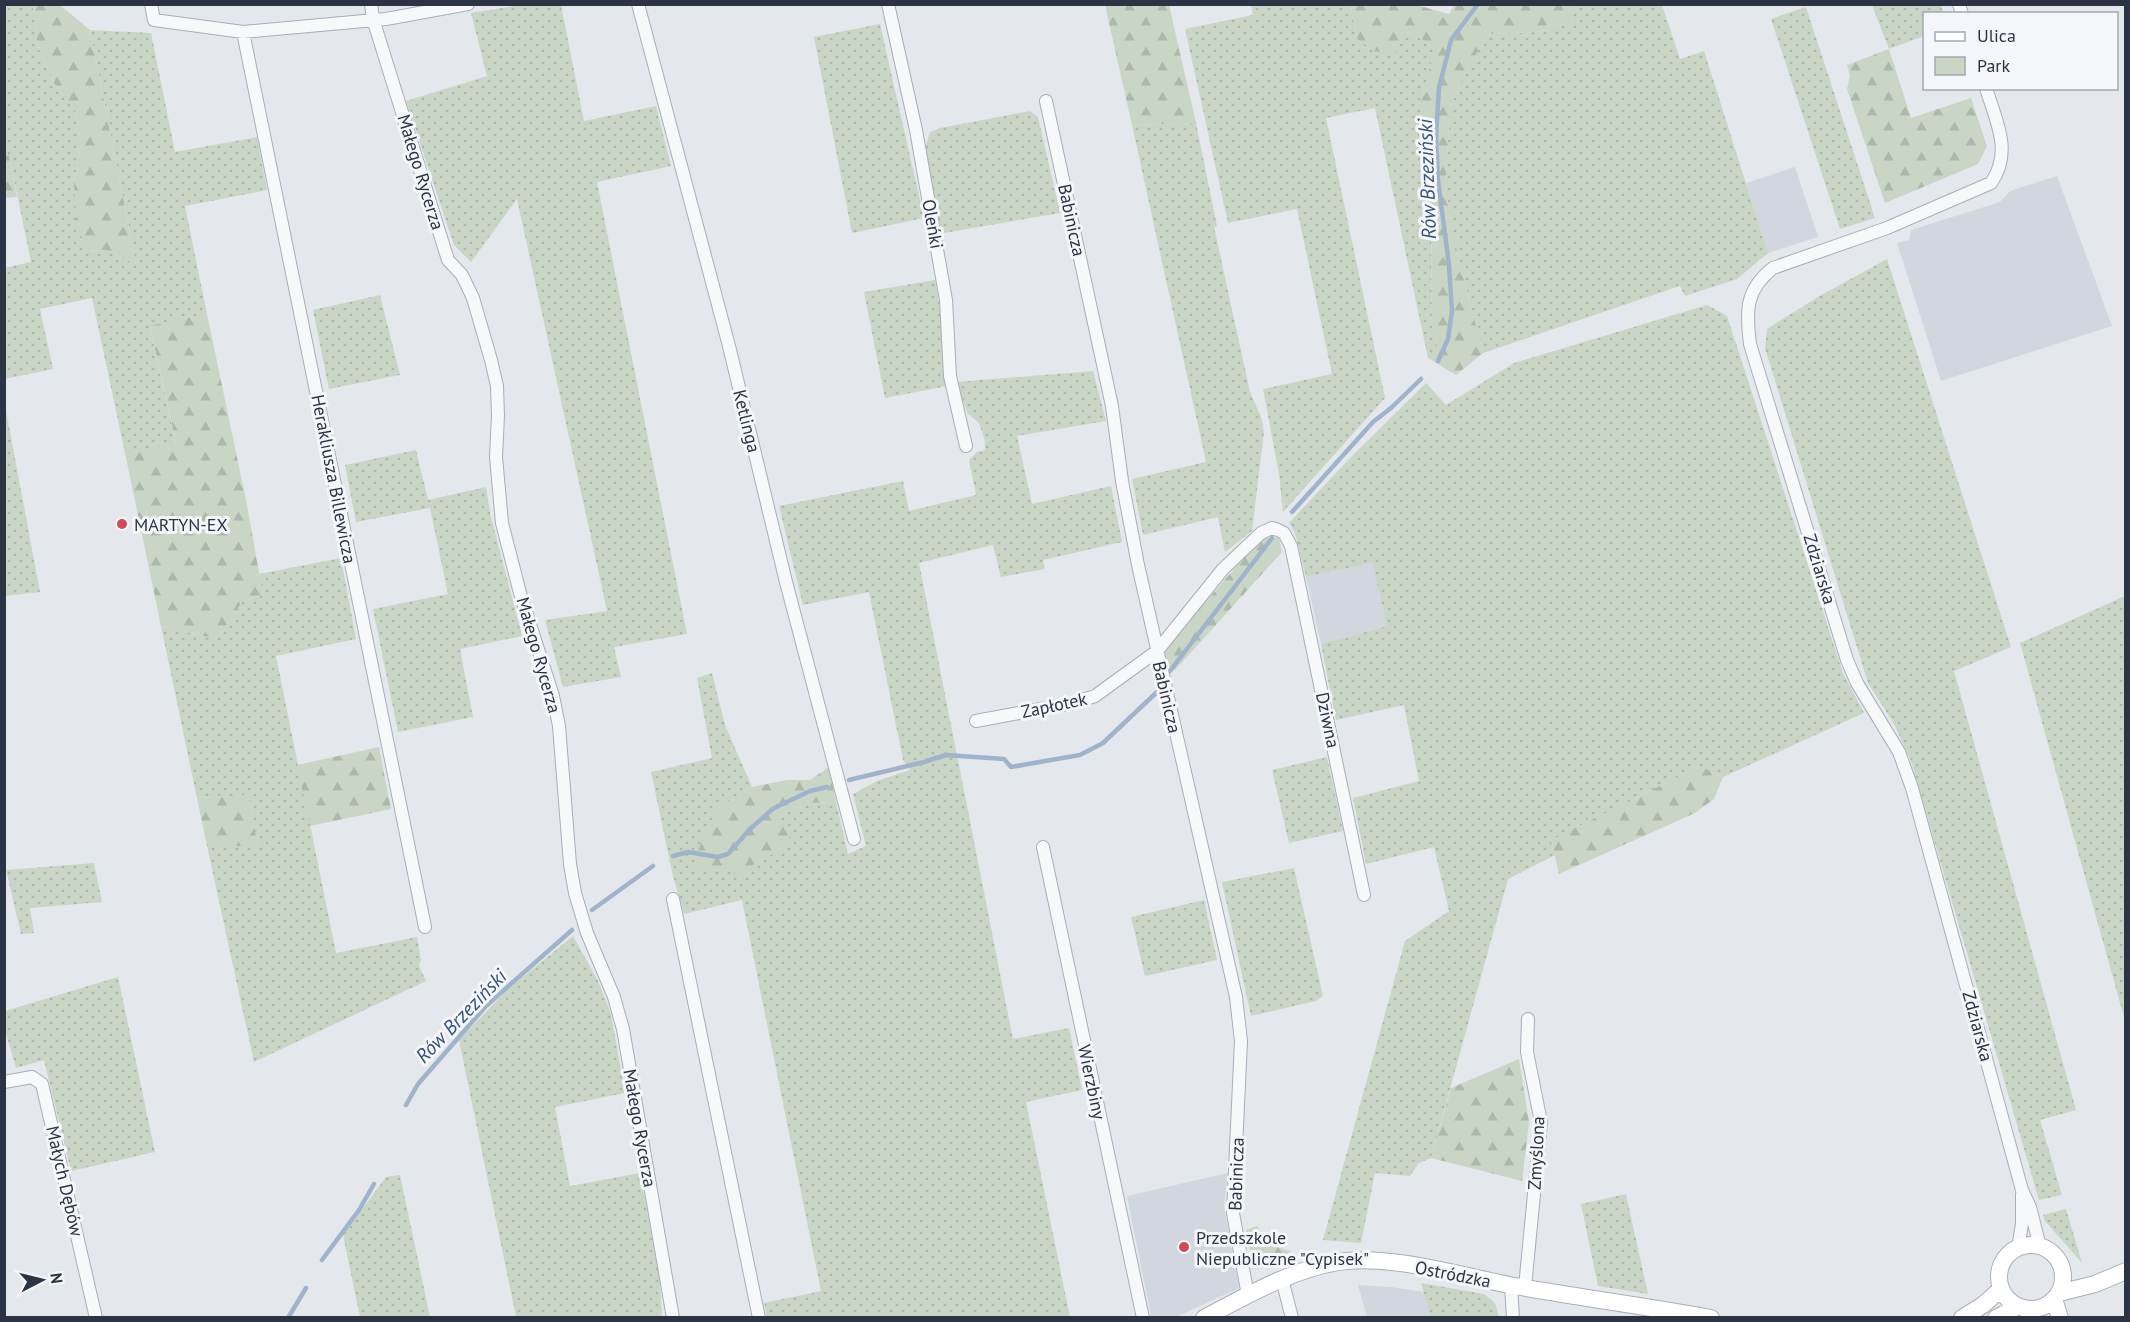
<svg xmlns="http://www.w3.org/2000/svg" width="2130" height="1322" font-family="'PT Sans',sans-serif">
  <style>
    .built { fill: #d2d6de }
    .green { fill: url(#green-dots) }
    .forest { fill: url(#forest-firs) }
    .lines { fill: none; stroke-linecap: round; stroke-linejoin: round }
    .stream { stroke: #9fb4cc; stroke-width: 4.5 }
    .street-casing { stroke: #a9aeb7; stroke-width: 14 }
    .secondary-casing { stroke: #a9aeb7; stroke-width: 18 }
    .street { stroke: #f7f8fa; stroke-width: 12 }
    .secondary { stroke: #fff; stroke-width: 16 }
    .poi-dot { fill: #d1495b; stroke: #f4f6f9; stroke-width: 2 }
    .labels { text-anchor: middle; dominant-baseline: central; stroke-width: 6; stroke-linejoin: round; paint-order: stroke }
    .street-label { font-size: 18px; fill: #2b3445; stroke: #f4f6f9 }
    .poi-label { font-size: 18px; fill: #2b3445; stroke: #f4f6f9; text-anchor: start }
    .water-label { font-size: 20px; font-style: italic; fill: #34527a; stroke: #f4f6f9 }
  </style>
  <defs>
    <pattern id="green-dots" width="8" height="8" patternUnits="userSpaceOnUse" patternTransform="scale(1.5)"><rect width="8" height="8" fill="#c9d6c5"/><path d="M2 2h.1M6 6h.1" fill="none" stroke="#adb8ab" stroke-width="1.8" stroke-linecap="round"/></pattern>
    <pattern id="forest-firs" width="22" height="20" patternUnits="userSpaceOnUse" patternTransform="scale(1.5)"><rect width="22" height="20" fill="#c9d6c5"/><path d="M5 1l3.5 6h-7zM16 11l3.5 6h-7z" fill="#adb8ab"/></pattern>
  </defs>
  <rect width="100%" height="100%" fill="#e4e7ec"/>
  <path class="built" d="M 1795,167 L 1818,237 L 1768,253 L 1746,183 Z
    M 2057,176 L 2112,326 L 1941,381 L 1897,243 L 1909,240 L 1911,230 L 2000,202 L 2010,191 Z
    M 1372,563 L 1387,626 L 1321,644 L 1306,577 Z
    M 1228,1173 L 1224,1206 L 1239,1288 L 1176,1317 L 1151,1316 L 1127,1196 Z
    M 1358,1285 L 1391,1287 L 1424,1292 L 1431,1317 L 1367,1317 Z"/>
  <path class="green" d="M 5,5 L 33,5 L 37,44 L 54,83 L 76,112 L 81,144 L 74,182 L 85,251 L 105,250 L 136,264 L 90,30 L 151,33 L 175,152 L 257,137 L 267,190 L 185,206 L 207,314 L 150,327 L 176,444 L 125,453 L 92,298 L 40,309 L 53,369 L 5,379 L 4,268 L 31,262 L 9,155 L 5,156 Z
    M 561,5 L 584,121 L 656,106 L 671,166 L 597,182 L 687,634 L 614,647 L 621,677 L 563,687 L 545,620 L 607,611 L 517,199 L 471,262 L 454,245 L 406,101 L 487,76 L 471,13 L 520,5 Z
    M 1251,5 L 1350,5 L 1357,38 L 1407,33 L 1437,45 L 1421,100 L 1420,158 L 1431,200 L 1432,330 L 1438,346 L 1428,358 L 1375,108 L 1326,118 L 1385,398 L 1283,512 L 1279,474 L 1263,389 L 1332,374 L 1297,209 L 1228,223 L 1185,29 L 1253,15 Z
    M 1576,5 L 1662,5 L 1680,59 L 1704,51 L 1768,253 L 1737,279 L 1685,296 L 1680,286 L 1483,353 L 1458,256 L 1445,189 L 1450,110 L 1458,88 L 1470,63 L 1490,34 L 1537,32 L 1571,22 Z
    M 1872,5 L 1941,5 L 1943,13 L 1924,14 L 1924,36 L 1889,49 Z
    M 1806,7 L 1875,218 L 1840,229 L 1771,19 Z
    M 880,24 L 924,218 L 852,233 L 814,37 Z
    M 1030,111 L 1038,117 L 1060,213 L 938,234 L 925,149 L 930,132 L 940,128 Z
    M 1196,123 L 1217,226 L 1214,227 L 1250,392 L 1261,417 L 1264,432 L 1252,531 L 1225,552 L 1218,517 L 1143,535 L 1132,479 L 1206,462 L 1132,125 Z
    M 1887,259 L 2011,647 L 1954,671 L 2076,1110 L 2040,1120 L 2062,1195 L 2039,1200 L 1911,761 L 1894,724 L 1868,683 L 1765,348 L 1767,329 L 1818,297 Z
    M 935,280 L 941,314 L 947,386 L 885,398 L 864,292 Z
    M 380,295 L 400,375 L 329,389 L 313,310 Z
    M 1707,305 L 1727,316 L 1843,673 L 1864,713 L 1723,777 L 1700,766 L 1551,841 L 1555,855 L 1508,879 L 1431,1158 L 1419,1163 L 1410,1176 L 1375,1173 L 1361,1243 L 1323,1240 L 1405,941 L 1449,911 L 1434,847 L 1366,864 L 1353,798 L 1419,781 L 1404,705 L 1336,720 L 1321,644 L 1387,626 L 1372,563 L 1306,577 L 1295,533 L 1289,523 L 1350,458 L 1426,383 L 1446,405 L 1514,363 Z
    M 1093,371 L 1106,421 L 1017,436 L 1032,504 L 1111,486 L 1122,542 L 1043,560 L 1045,569 L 1001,577 L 993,545 L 919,563 L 1013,1039 L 1069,1028 L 1082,1090 L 1026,1102 L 1070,1317 L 767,1317 L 764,1303 L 821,1291 L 742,900 L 684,914 L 673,876 L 651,772 L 712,758 L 697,678 L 712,673 L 725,725 L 752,787 L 717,808 L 700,871 L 731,870 L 739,879 L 777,816 L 809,803 L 836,802 L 848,854 L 866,846 L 853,794 L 877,781 L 910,770 L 903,760 L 869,592 L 803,605 L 779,506 L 903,481 L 909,511 L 976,495 L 969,460 L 977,452 L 985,450 L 985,441 L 979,423 L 968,414 L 956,382 Z
    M 5,405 L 40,592 L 5,596 L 4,596 Z
    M 416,450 L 428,500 L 486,487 L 490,513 L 522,636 L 460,649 L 473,717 L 398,732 L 373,609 L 448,594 L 430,508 L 356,522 L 345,465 Z
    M 341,558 L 356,639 L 276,656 L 336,953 L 417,937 L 421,960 L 419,966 L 426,981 L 254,1062 L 207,846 L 258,846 L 248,795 L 197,798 L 161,626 L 217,639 L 242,602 L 263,595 L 259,574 Z
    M 2125,596 L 2125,1021 L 2020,643 Z
    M 1327,757 L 1343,831 L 1289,843 L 1272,770 Z
    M 94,863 L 102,902 L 30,908 L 34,933 L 21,934 L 6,870 Z
    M 1294,868 L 1323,996 L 1316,1001 L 1251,1016 L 1222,882 Z
    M 1204,900 L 1217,960 L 1145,976 L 1131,917 Z
    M 573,936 L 598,981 L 611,1014 L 625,1093 L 555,1107 L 570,1186 L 640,1173 L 660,1280 L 662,1317 L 516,1317 L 459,1040 L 507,990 Z
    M 118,977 L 155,1152 L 71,1171 L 44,1060 L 16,1068 L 5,1030 L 5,1011 Z
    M 400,1175 L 430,1317 L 360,1317 L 343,1235 L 386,1177 Z
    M 1626,1194 L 1648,1294 L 1598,1286 L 1581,1204 Z
    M 2066,1209 L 2082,1263 L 2045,1221 L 2043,1215 Z
    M 1421,1283 L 1484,1294 L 1495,1303 L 1499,1317 L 1431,1317 Z"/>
  <path class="forest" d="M 33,5 L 60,5 L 90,30 L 136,264 L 105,250 L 85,251 L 76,217 L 74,182 L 81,144 L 76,112 L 54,83 L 37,44 Z
    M 1105,5 L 1169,5 L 1196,123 L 1132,125 Z
    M 1350,5 L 1416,5 L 1449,14 L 1454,5 L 1576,5 L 1571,22 L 1537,32 L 1490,34 L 1470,63 L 1458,88 L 1450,110 L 1445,189 L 1458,256 L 1483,353 L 1456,375 L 1428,358 L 1437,346 L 1432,330 L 1431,200 L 1420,158 L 1421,100 L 1436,45 L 1407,33 L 1394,54 L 1373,51 L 1357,38 Z
    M 1889,49 L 1911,118 L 1971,98 L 1987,146 L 1978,164 L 1885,203 L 1847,89 L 1850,76 L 1847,65 Z
    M 9,155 L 17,197 L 5,198 L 5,156 Z
    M 207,314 L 247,505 L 263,595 L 242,602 L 217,639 L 161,626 L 125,453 L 176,443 L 150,326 Z
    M 1265,538 L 1279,538 L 1282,552 L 1175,670 L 1165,670 L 1160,655 L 1252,548 Z
    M 379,747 L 391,809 L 310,826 L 297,765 Z
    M 1700,766 L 1723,777 L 1714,799 L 1695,813 L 1559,874 L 1551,840 Z
    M 829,767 L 836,802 L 809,803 L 778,816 L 790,836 L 781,853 L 761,857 L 739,879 L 731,870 L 700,871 L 692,870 L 696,855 L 717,808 L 752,787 L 787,780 L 810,780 Z
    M 248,795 L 258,846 L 207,846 L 197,798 Z
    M 1519,1059 L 1529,1122 L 1522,1181 L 1431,1158 L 1451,1088 Z
    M 1257,1226 L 1268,1245 L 1291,1251 L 1268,1266 L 1254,1269 L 1246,1230 Z"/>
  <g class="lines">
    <path class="stream" d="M 1438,361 L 1448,339 L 1452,311 L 1449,265 L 1438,180 L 1436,136 L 1439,88 L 1451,40 L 1478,4
      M 1292,512 L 1373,422 L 1391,408 L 1421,379
      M 1170,671 L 1272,538
      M 849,780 L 924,762 L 946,755 L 1004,759 L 1011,767 L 1080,755 L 1103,743 L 1157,692
      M 673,856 L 688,852 L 718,857 L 728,854 L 750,829 L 774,808 L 810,791 L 827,787
      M 592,910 L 653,866
      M 406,1105 L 418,1084 L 486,1006 L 572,930
      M 322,1260 L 359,1210 L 374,1184
      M 288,1318 L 306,1288"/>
    <defs>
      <path id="street" d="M 151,4 L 154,20 L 243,32 L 386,19 L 468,4
        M 371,4 L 373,19 L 448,260 L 462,275 L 473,298 L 491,360 L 497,386 L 498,415 L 496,457 L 502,523 L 520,593 L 553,696 L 559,726 L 570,864 L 575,893 L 587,933 L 614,997 L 623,1029 L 673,1318
        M 638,4 L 729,346 L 786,582 L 854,839
        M 888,4 L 916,130 L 946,300 L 950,376 L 966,446
        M 1959,4 L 1962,14
        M 243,32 L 425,927
        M 1986,88 C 1996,121 2013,152 1991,183 L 1887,228 L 1773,268 C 1745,290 1746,311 1750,344 L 1847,660 L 1857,683 L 1899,752 L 1912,788 L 2022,1190 L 2030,1207 L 2040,1247
        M 1046,101 L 1112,406 L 1122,481 L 1138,565 L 1236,997 L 1241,1041 L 1233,1213 L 1248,1296
        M 976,721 L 1073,703 L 1095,696 L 1157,651 L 1223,569 L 1261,533 L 1272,528 L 1278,530 L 1284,533 L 1291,546 L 1364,895
        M 1043,847 L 1143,1318
        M 673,899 L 759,1318
        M 4,1082 L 32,1077 L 42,1084 L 96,1318
        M 2018,1248 L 2022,1224 L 2022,1194
        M 1282,1279 L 1292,1318
        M 1511,1285 L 1513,1318
        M 1525,1287 L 1541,1122 L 1527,1052 L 1528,1019"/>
      <path id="secondary" d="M1999 1277a32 32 0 1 1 64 0a32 32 0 1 1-64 0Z
        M 2059,1293 L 2095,1284 L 2126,1271
        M 2054,1299 L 2060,1318
        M 1204,1318 C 1246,1296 1291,1270 1338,1262 C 1388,1254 1459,1275 1509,1285 C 1576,1297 1644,1306 1711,1318
        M 1962,1318 L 1983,1305 L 2001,1289
        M 1996,1318 L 2017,1307"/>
    </defs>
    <use href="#street" class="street-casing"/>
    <use href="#secondary" class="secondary-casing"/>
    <use href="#street" class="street"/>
    <use href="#secondary" class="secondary"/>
  </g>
  <g class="poi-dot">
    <circle cx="122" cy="524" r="6"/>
    <circle cx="1184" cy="1247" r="6"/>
  </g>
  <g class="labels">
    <g class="street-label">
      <text transform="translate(421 172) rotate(73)">Małego Rycerza</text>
      <text transform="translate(1072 220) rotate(78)">Babinicza</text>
      <text transform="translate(933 224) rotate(80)">Oleńki</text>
      <text transform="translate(747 421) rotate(76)">Ketlinga</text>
      <text transform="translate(334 479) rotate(79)">Herakliusza Billewicza</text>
      <text transform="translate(1820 569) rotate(73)">Zdziarska</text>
      <text transform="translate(539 655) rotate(74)">Małego Rycerza</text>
      <text transform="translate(1167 697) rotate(77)">Babinicza</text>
      <text transform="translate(1054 705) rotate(-12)">Zapłotek</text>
      <text transform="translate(1328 720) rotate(78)">Dziwna</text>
      <text transform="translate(1978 1026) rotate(75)">Zdziarska</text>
      <text transform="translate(1092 1082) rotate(78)">Wierzbiny</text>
      <text transform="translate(640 1128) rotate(80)">Małego Rycerza</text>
      <text transform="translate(1536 1153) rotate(-87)">Zmyślona</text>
      <text transform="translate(1236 1174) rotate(-88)">Babinicza</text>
      <text transform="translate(65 1181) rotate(77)">Małych Dębów</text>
      <text transform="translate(1453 1274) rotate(11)">Ostródzka</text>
    </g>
    <g class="poi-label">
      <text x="134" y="524">MARTYN-EX</text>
      <text x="1196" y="1237">Przedszkole<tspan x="1196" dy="21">Niepubliczne "Cypisek"</tspan></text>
    </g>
    <g class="water-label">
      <text transform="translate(1427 179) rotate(-92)">Rów Brzeziński</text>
      <text transform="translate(461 1016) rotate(-46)">Rów Brzeziński</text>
    </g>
  </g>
  <rect width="2130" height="1322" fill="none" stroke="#2b3445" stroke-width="12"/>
  <rect x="1923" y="12" width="195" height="78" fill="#f4f6f9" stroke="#a4a8b1" stroke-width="1.5"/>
  <rect x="1935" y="32" width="30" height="9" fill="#ffffff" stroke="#a4a8b1" stroke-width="1.5"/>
  <text x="1977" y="42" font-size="18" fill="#2b3445">Ulica</text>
  <rect x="1935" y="57" width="30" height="18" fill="#c9d6c5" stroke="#a4a8b1" stroke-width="1.5"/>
  <text x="1977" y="72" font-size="18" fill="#2b3445">Park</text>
  <g transform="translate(42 1280) rotate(83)" stroke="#f4f6f9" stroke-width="4.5" paint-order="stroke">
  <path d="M0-4.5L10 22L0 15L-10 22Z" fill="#2b3445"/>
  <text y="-9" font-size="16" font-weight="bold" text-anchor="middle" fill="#2b3445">N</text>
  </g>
</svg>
